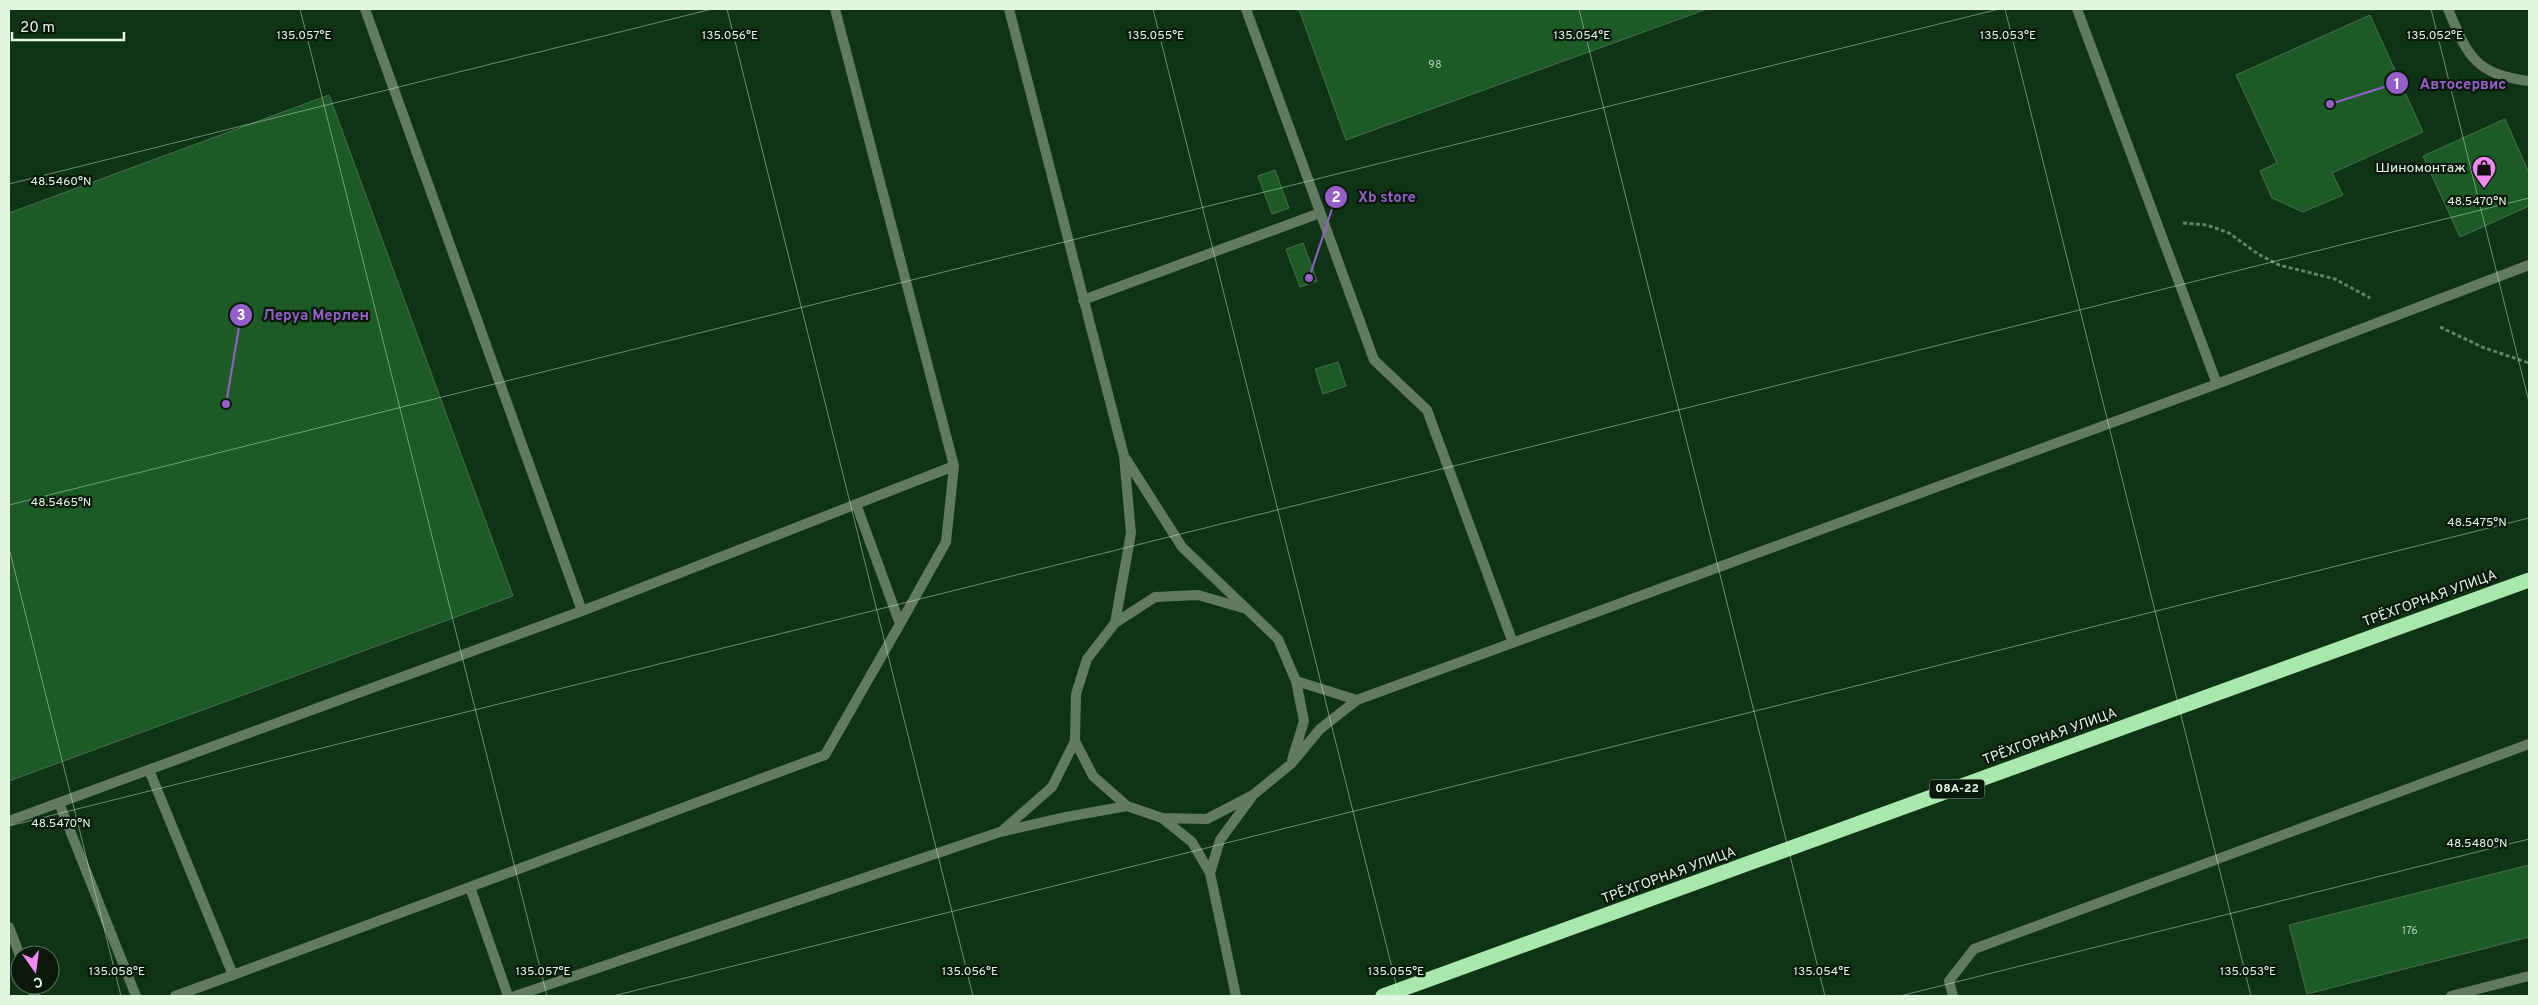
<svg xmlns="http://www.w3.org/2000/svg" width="2538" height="1005" font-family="Overpass,sans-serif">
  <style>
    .building { fill: #1c5a26; stroke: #4a704d }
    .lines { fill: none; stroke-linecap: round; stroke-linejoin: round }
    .path { stroke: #638166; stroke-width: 3; stroke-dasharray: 4 2.5; stroke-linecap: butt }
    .lane { stroke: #617a62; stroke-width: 10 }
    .street { stroke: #617a62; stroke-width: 10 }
    .highway { stroke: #a8e8ac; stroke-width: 15 }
    .ticks { fill: none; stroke: #e2f7e2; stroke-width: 1; stroke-opacity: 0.45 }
    .labels { text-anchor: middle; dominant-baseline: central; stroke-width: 4.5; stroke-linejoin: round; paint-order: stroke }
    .number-label { font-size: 11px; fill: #b0d0b3 }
    .shield { fill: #09180a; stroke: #a1b4a1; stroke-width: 1 }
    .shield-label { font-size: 12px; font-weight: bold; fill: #e2f7e2 }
    .poi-label { font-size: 14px; fill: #e2f7e2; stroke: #09180a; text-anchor: end }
    .street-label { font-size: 14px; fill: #e2f7e2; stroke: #09180a }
    .ticks-label { font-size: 12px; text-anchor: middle; fill: #e2f7e2; stroke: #09180a; stroke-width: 4.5; stroke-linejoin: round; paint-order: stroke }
    .leader { fill: none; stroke: #955fc8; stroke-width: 2 }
    .callout-dot { fill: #955fc8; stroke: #09180a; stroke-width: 2 }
    .mark-label { font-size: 15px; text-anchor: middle; font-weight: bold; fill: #fff }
    .callout-label { font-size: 15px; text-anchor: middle; font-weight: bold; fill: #955fc8; stroke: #09180a; stroke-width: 4.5; stroke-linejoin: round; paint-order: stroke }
  </style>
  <rect width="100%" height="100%" fill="#0f3415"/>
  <path class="building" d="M 1299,9 L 1707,9 L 1346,140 Z
    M 2370,15 L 2423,132 L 2332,173 L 2343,195 L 2303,212 L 2272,198 L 2260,171 L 2277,163 L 2236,75 Z
    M 329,95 L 513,596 L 9,781 L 9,213 Z
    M 2505,119 L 2529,173 L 2529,206 L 2460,237 L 2423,156 Z
    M 1275,170 L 1289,208 L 1272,214 L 1258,176 Z
    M 1303,243 L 1317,281 L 1300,287 L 1286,249 Z
    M 1338,362 L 1346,386 L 1323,394 L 1315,369 Z
    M 2529,865 L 2529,937 L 2307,994 L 2289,925 Z"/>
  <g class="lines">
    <path class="path" d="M 2183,223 L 2207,225 L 2229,233 L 2258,254 L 2279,265 L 2335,279 L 2370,298
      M 2440,327 L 2482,347 L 2529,363"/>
    <path class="lane" d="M 365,9 L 582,611
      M 835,9 L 954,466 L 946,542 L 900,624
      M 1009,9 L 1124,456 L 1131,533 L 1115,623
      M 1246,9 L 1374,360 L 1427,410 L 1513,643
      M 2077,9 L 2217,384
      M 2448,9 C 2468,56 2474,74 2529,81
      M 1083,300 L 1320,213
      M 1126,459 L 1182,547 L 1278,639 L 1296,681 L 1304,721 L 1292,760
      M 1296,681 L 1357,700
      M 1075,741 L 1093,776 L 1127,806 L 1162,818 L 1207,819 L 1253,795 L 1291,764 L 1320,729 L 1357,700 L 2217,384 L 2529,265
      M 149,770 L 233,975 L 175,996
      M 59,803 L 136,996
      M 1162,818 L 1192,842 L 1210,873 L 1236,996
      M 9,821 L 582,611 L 954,466
      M 1002,831 L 1052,787 L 1075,741 L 1076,694 L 1087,659 L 1115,623 L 1155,597 L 1198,595 L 1243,608
      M 1210,873 L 1220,840 L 1251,798
      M 470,887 L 508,996
      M 9,927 L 20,956
      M 233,975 L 825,755 L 900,624 L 856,504
      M 31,985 L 35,996
      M 515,996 L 1000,832 L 1066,817 L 1127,806
      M 2451,996 L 2529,976"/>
    <path class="street" d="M 1953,996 L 1949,981 L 1974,949 L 2529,744"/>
    <path class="highway" d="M 1383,996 L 2529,580"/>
  </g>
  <path class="ticks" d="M 300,9 L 547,996M 727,9 L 973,996M 1153,9 L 1399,996M 1579,9 L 1825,996M 2005,9 L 2251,996M 2431,9 L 2529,402M 9,184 L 712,9M 9,505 L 1999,9M 9,548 L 121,996M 9,826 L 2529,198M 613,996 L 2529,518M 1900,996 L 2529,839"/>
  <defs>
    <symbol id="shop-pin" viewBox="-11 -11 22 30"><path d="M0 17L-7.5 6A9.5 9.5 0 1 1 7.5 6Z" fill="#f18af4" stroke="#09180a"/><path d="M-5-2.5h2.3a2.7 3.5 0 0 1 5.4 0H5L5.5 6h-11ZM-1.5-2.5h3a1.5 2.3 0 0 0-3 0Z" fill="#111"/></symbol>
  </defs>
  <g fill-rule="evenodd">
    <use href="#shop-pin" x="2470" y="154" width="28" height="38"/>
  </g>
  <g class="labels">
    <g class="number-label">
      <text x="1435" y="65">98</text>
      <text x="2410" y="931">176</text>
    </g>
    <rect class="shield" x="1929.5" y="779.5" width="55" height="19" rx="4"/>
    <g class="shield-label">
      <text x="1957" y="789">08А-22</text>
    </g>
    <g class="poi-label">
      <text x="2466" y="168">Шиномонтаж</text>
    </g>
    <g class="street-label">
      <text transform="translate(2430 599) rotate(-20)">ТРЁХГОРНАЯ УЛИЦА</text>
      <text transform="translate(2050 737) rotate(-20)">ТРЁХГОРНАЯ УЛИЦА</text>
      <text transform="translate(1669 876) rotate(-20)">ТРЁХГОРНАЯ УЛИЦА</text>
    </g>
  </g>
  <g class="ticks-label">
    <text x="304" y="39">135.057°E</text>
    <text x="730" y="39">135.056°E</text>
    <text x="1582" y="39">135.054°E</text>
    <text x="2008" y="39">135.053°E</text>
    <text x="1156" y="39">135.055°E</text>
    <text x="2435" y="39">135.052°E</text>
    <text x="61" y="185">48.5460°N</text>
    <text x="2477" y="205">48.5470°N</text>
    <text x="61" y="506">48.5465°N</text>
    <text x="2477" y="526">48.5475°N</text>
    <text x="61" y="827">48.5470°N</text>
    <text x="2477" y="847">48.5480°N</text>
    <text x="117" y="975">135.058°E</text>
    <text x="543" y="975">135.057°E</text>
    <text x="970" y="975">135.056°E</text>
    <text x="1396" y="975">135.055°E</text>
    <text x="1822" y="975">135.054°E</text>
    <text x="2248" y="975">135.053°E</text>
  </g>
  <path class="leader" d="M2330 104L2397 83M1309 278L1336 197M226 404L241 315"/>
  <g class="callout-dot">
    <circle cx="2330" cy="104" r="5"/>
    <circle cx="1309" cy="278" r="5"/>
    <circle cx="226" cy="404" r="5"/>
    <circle cx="2397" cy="83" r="12"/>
    <circle cx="1336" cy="197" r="12"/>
    <circle cx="241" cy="315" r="12"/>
  </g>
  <g class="mark-label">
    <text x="2397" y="89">1</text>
    <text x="1336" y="202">2</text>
    <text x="241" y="320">3</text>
  </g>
  <g class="callout-label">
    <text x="2463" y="89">Автосервис</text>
    <text x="1387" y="202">Xb store</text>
    <text x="316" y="320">Леруа Мерлен</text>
  </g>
  <rect width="2538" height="1005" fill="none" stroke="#e2f7e2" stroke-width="20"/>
  <g transform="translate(35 970) rotate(166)"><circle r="24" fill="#09180a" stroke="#607160"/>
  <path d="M0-4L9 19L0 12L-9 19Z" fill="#f18af4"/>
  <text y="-8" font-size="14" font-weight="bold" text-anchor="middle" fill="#e2f7e2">С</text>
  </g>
  <path d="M12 32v8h112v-8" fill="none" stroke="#e2f7e2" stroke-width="2.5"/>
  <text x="20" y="32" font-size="15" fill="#e2f7e2" stroke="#09180a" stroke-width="4" paint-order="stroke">20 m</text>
</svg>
